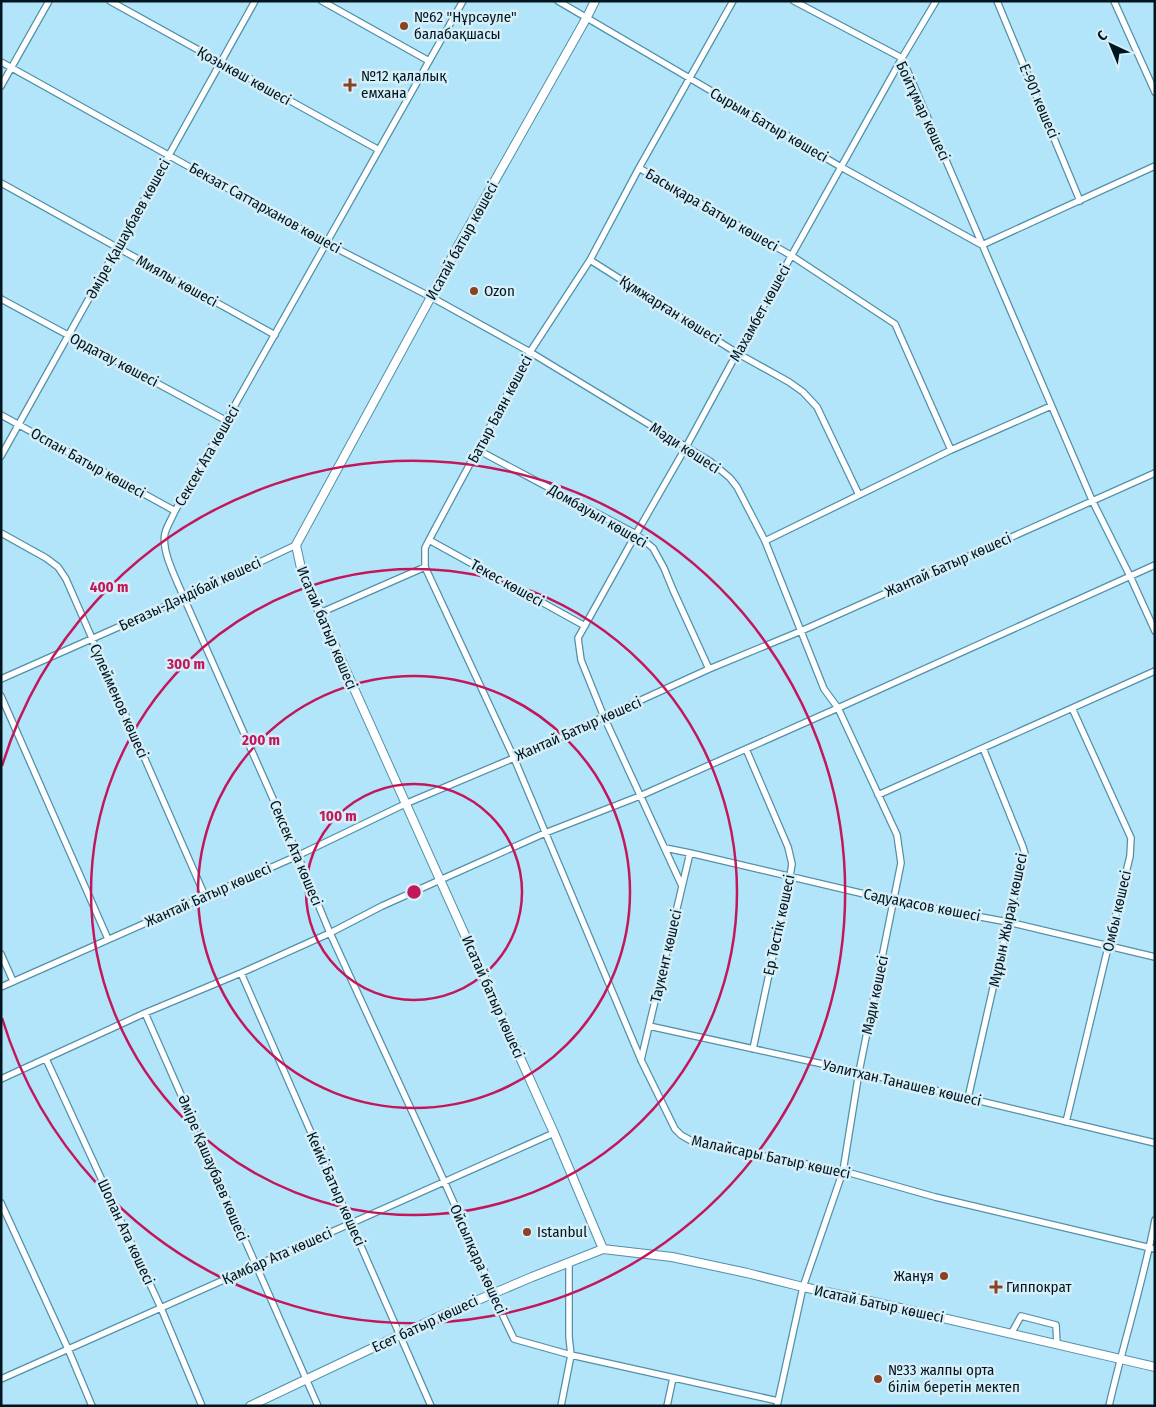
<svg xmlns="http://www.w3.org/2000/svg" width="1156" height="1407" font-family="'Fira Sans Condensed',sans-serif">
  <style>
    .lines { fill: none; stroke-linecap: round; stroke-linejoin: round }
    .street-casing { stroke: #5190a8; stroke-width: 8 }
    .secondary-casing { stroke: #5190a8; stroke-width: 10 }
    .street { stroke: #fff; stroke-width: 5.5 }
    .secondary { stroke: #fff; stroke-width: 8 }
    .ring { fill: none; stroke: #c2185b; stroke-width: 2.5 }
    .poi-dot { fill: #8a4320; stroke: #d5eef8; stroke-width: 2 }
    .labels { text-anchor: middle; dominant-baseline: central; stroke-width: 5; stroke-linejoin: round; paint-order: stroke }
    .poi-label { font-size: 15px; fill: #00161f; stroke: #d5eef8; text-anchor: start }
    .street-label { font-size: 15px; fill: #00161f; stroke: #d5eef8 }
    .centre { fill: #c2185b; stroke: #d5eef8; stroke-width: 2.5 }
    .ring-label { font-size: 15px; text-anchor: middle; font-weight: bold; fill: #c2185b; stroke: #d5eef8; stroke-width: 5; stroke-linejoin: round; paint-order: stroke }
  </style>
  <rect width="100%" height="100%" fill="#b2e5fa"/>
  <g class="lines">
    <defs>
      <path id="street" d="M 110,1 L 379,150
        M 322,1 L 429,61
        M 463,1 L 175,511 C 172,518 167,526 165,533 C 161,552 177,580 184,598 L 293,844 L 330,933 L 444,1181 L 494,1293 L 503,1316 L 514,1339 L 571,1355 L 778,1401
        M 558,1 L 841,167 L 982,245
        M 733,1 L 639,168 L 590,260 L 530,352 L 429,540 L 425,548 L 425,567 L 514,758 L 641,1060 L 675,1129 L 681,1135 L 695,1143 L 843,1171 L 935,1197 L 1155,1249
        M 794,1 L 902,58 L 1092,500 L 1130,576 L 1155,631
        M 997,1 L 1080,201
        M 1114,1 L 1155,92
        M 1,62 L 326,243 L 431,297 L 530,352 L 711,462 L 730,478 L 737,487 L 765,541 L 951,450 L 1051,406
        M 1,86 L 49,1
        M 639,168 L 792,256 L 895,324 L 951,450
        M 1,183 L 275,335
        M 982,245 L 1155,166
        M 590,260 L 737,353 L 789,382 L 803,392 L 817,407 L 859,495
        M 1,299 L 227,421
        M 1,415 L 175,511
        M 478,450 L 636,534 L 653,548 L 664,568 L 673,590 L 709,669
        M 1,456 L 255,1
        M 1,533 L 46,558 L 58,567 L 66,579 L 205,896
        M 429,540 L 585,626
        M 765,541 L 824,689 L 838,708 L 897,835 L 901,863 L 859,1072 L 843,1171 L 803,1287 L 777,1406
        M 320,613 L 425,567
        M 1,679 L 184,598 L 296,545
        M 1,696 L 108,939
        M 746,749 L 788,847 L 792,864 L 790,876 L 753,1049
        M 878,795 L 1155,671
        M 665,848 L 690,853 L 894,901 L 1008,922 L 1155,957
        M 682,886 L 604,717 L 581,660 L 578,638 L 636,534 L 686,447 L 737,353 L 902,58 L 936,1
        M 1,954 L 13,981
        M 241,973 L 431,1406
        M 1,987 L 297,856 L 405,804 L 514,758 L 709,669 L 801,631 L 1155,473
        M 145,1013 L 318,1406
        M 649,1026 L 859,1072 L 1155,1143
        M 46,1059 L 161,1308 L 202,1406
        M 641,1060 L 690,853
        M 1,1079 L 145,1013 L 241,973 L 330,933 L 382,906 L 440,880 L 545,833 L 640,796 L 838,708 L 1155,565
        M 968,1098 L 1008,922 L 1025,854 L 1023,847 L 983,748
        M 1066,1122 L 1130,856 L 1131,838 L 1072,708
        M 1,1203 L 68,1349 L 92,1406
        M 1011,1334 L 1021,1316 L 1056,1325 L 1057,1345
        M 1,1379 L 554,1133
        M 561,1406 L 571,1355 L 569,1337 L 569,1262
        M 667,1406 L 673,1378
        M 1109,1406 C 1123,1344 1143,1283 1155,1220"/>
      <path id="secondary" d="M 595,1 L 587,17 L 458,246 L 431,297 L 296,545 L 302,573 L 554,1133 L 603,1249
        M 250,1406 L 438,1317 L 532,1277 L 603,1249 L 672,1257 L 747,1273 L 803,1287 L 878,1303 L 1155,1367"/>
    </defs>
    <use href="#street" class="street-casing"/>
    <use href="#secondary" class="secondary-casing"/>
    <use href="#street" class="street"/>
    <use href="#secondary" class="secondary"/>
  </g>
  <g class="ring">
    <circle cx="414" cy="892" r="108"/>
    <circle cx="414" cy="892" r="216"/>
    <circle cx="414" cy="892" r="323"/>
    <path d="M2 766A431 431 0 1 1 2 1018"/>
  </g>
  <g class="poi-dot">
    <circle cx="404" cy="26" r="5"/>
    <path d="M347.5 77.5h5v5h5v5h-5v5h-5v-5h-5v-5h5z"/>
    <circle cx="474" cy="291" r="5"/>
    <circle cx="527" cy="1232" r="5"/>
    <circle cx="944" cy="1276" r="5"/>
    <path d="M993.5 1279.5h5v5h5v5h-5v5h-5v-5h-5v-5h5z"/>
    <circle cx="878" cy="1379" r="5"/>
  </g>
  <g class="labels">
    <g class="poi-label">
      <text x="414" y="17">№62 "Нұрсәуле"<tspan x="414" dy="17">балабақшасы</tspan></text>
      <text x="361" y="76">№12 қалалық<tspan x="361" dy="17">емхана</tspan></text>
      <text x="484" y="291">Ozon</text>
      <text x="537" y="1232">Istanbul</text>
      <text x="934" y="1276" text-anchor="end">Жанұя</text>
      <text x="1006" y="1287">Гиппократ</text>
      <text x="888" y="1370">№33 жалпы орта<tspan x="888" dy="17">білім беретін мектеп</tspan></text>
    </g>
    <g class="street-label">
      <text transform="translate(244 76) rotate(29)">Қозыкөш көшесі</text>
      <text transform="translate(1039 101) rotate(67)">Е-901 көшесі</text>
      <text transform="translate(923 111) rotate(65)">Бойтұмар көшесі</text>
      <text transform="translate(769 125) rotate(30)">Сырым Батыр көшесі</text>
      <text transform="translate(265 208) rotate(29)">Бекзат Саттарханов көшесі</text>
      <text transform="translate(712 210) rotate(30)">Басықара Батыр көшесі</text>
      <text transform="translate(128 229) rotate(-61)">Әміре Қашаубаев көшесі</text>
      <text transform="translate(462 241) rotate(-61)">Исатай батыр көшесі</text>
      <text transform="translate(177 281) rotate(29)">Миялы көшесі</text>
      <text transform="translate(670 310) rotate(32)">Құмжарған көшесі</text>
      <text transform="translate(760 313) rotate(-61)">Махамбет көшесі</text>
      <text transform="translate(114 360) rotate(28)">Ордатау көшесі</text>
      <text transform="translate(500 409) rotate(-62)">Батыр Баян көшесі</text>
      <text transform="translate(685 448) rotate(33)">Мәди көшесі</text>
      <text transform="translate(207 456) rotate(-60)">Сексек Ата көшесі</text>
      <text transform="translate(88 463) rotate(29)">Оспан Батыр көшесі</text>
      <text transform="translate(598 516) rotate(30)">Домбауыл көшесі</text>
      <text transform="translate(948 565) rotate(-24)">Жантай Батыр көшесі</text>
      <text transform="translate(507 583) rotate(29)">Текес көшесі</text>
      <text transform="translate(190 594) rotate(-25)">Беғазы-Дәндібай көшесі</text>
      <text transform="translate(327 628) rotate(67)">Исатай батыр көшесі</text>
      <text transform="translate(119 701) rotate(66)">Сүлейменов көшесі</text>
      <text transform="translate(578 729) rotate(-24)">Жантай Батыр көшесі</text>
      <text transform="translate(296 853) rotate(67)">Сексек Ата көшесі</text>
      <text transform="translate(208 895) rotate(-24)">Жантай Батыр көшесі</text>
      <text transform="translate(922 905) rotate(11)">Сәдуақасов көшесі</text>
      <text transform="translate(1117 911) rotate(-77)">Омбы көшесі</text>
      <text transform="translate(1008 920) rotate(-78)">Мұрын Жырау көшесі</text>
      <text transform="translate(779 925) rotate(-78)">Ер Төстік көшесі</text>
      <text transform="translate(666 956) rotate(-77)">Таукент көшесі</text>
      <text transform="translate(875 995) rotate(-78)">Мәди көшесі</text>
      <text transform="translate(493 997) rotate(66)">Исатай батыр көшесі</text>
      <text transform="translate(902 1083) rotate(13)">Уәлитхан Танашев көшесі</text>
      <text transform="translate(771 1157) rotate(12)">Малайсары Батыр көшесі</text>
      <text transform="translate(213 1168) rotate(67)">Әміре Қашаубаев көшесі</text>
      <text transform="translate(336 1189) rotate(66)">Кейкі Батыр көшесі</text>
      <text transform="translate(126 1232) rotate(65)">Шопан Ата көшесі</text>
      <text transform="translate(277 1256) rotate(-24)">Қамбар Ата көшесі</text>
      <text transform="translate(478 1259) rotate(66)">Ойсылқара көшесі</text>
      <text transform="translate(879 1304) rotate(12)">Исатай Батыр көшесі</text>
      <text transform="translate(425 1324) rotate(-25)">Есет батыр көшесі</text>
    </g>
  </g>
  <circle cx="414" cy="892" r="8" class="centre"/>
  <g class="ring-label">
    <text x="109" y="592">400 m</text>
    <text x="186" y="669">300 m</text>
    <text x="261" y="745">200 m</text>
    <text x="338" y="821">100 m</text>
  </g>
  <rect width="1156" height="1407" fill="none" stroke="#00161f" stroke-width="5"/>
  <g transform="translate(1111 45) rotate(316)" stroke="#d5eef8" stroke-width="4" paint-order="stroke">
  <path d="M0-4L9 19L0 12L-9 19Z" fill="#00161f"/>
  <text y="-8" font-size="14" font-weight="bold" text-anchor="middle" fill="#00161f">С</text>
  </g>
</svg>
